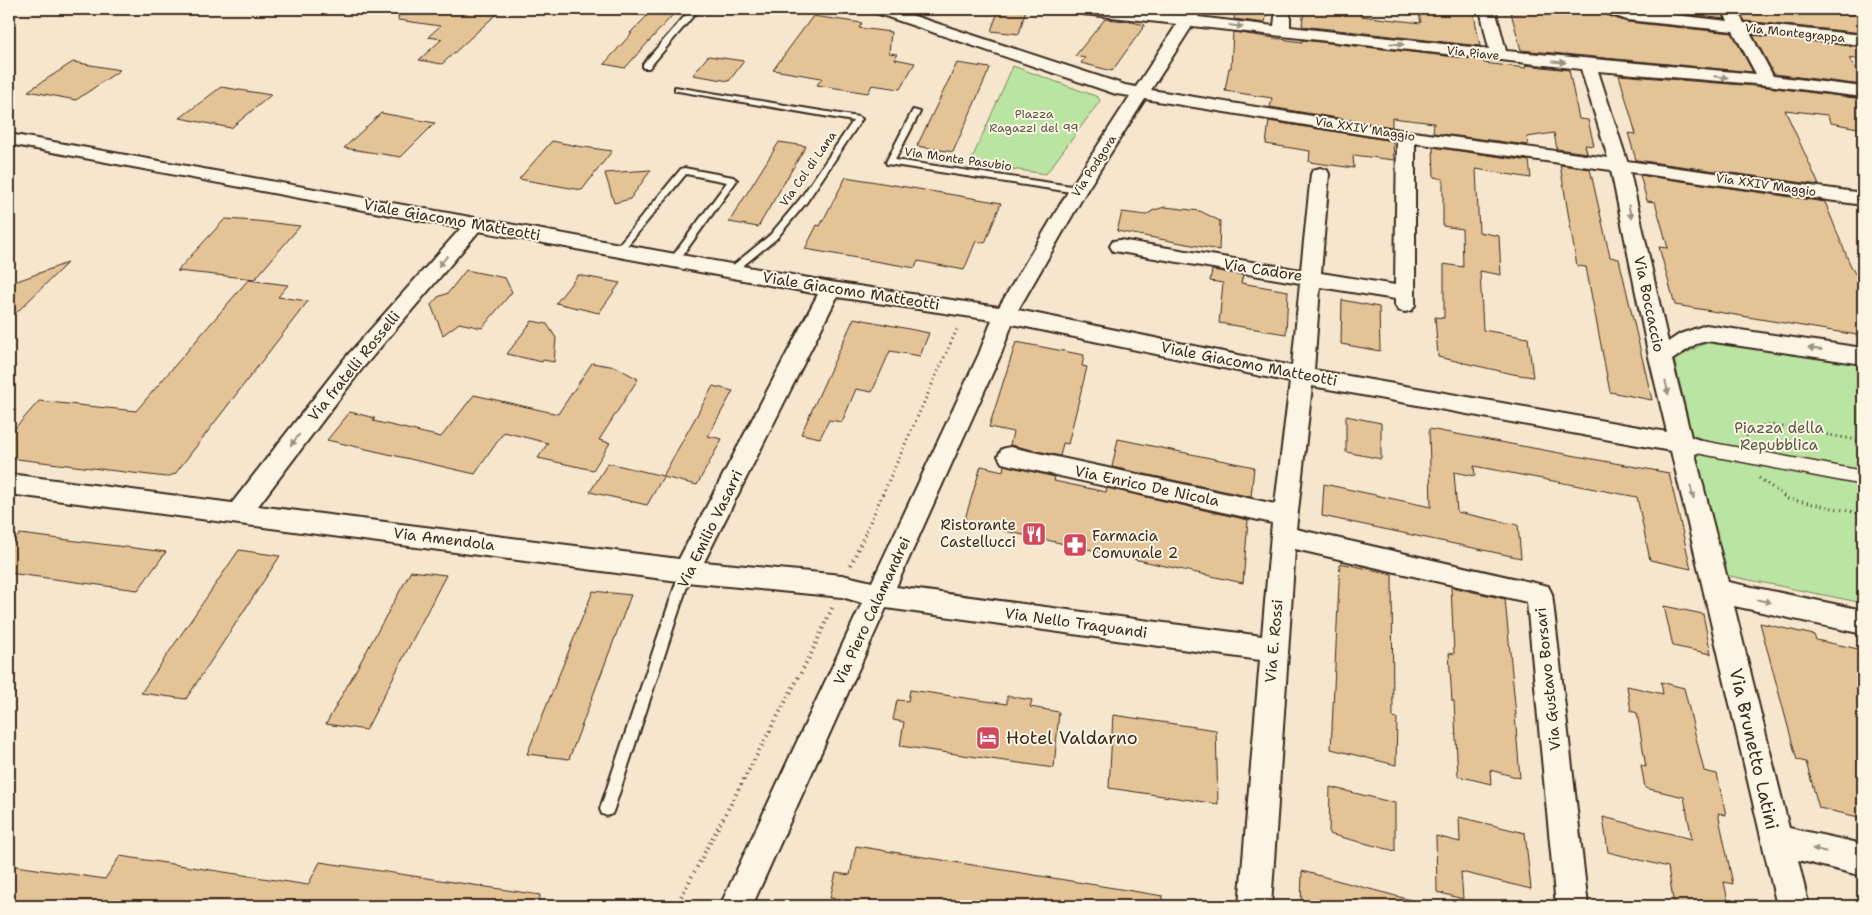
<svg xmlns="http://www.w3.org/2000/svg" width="1872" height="915" font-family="'Shantell Sans',sans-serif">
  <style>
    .green { fill: #b9e4a1; stroke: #7a8760 }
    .building { fill: #e4c396; stroke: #3b2a1e }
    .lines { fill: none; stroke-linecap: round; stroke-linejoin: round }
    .service-casing { stroke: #3b2a1e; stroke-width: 4 }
    .pedestrian-casing { stroke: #3b2a1e; stroke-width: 3 }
    .minor-casing { stroke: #3b2a1e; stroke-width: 4 }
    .path-far1 { stroke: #3b2a1e; stroke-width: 3; stroke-dasharray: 1 4; stroke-linecap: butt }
    .path { stroke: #3b2a1e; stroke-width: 4; stroke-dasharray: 1 4.5; stroke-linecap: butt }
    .service { fill: #fcf5e5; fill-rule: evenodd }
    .pedestrian { fill: #fcf5e5; fill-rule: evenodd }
    .minor { fill: #fcf5e5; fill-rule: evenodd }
    .oneway { fill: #9c9082 }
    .labels { text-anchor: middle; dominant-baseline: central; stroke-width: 4; stroke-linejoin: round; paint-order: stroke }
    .far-street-label { font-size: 12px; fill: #3b2a1e; stroke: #fcf5e5 }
    .far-park-label { font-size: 12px; fill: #5a583f; stroke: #fcf5e5 }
    .street-label { font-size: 15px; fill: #3b2a1e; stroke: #fcf5e5 }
    .park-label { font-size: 15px; fill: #5a583f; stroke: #fcf5e5 }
    .poi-label { font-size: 15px; fill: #3b2a1e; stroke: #fcf5e5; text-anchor: end }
    .near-poi-label { font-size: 18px; fill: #3b2a1e; stroke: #fcf5e5; text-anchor: start }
    .near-street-label { font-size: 18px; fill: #3b2a1e; stroke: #fcf5e5 }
  </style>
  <rect width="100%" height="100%" fill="#f5e6cd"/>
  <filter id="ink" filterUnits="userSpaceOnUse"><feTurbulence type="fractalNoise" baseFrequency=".02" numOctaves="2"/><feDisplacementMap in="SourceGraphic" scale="10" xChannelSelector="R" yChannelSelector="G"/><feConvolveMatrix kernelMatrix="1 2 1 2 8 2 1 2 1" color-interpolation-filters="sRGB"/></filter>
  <g filter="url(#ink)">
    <path class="green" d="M 1013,66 L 1098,97 L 1100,101 L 1046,174 L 970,163 Z
      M 1712,340 L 1863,365 L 1863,603 L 1725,575 L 1674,359 Z"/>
    <path class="building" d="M 399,9 L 502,9 L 442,64 L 419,60 L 442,39 L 428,37 L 440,26 L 398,20 Z
      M 654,9 L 678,9 L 625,68 L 604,64 L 632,33 L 630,33 Z
      M 999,9 L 1026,9 L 1019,34 L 991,31 Z
      M 1235,9 L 1267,9 L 1265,23 L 1234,19 Z
      M 1304,9 L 1360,12 L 1360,16 L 1421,23 L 1418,9 L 1473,9 L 1480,46 L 1302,26 Z
      M 1510,9 L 1599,9 L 1603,14 L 1627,22 L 1732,33 L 1753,72 L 1521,50 Z
      M 1637,9 L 1720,9 L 1725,19 Z
      M 1738,9 L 1842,9 L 1846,15 L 1863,14 L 1863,33 L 1745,21 Z
      M 813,16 L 862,23 L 859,28 L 891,32 L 889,53 L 897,54 L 895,59 L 915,63 L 900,89 L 872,85 L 868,93 L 817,85 L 822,78 L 773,70 Z
      M 1105,19 L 1127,21 L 1145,25 L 1112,71 L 1081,63 L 1085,58 L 1075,56 Z
      M 1233,32 L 1302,42 L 1302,40 L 1483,60 L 1484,63 L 1526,68 L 1525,65 L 1569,70 L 1579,119 L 1588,120 L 1594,146 L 1585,145 L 1587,153 L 1557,149 L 1554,133 L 1527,137 L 1528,145 L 1433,133 L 1434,123 L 1392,118 L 1392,127 L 1270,107 L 1272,98 L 1225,91 L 1229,68 L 1231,68 Z
      M 1753,35 L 1863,47 L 1863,60 L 1849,58 L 1863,81 L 1863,85 L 1774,74 Z
      M 708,56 L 744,61 L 729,81 L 693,75 Z
      M 73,62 L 120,70 L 76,100 L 28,91 Z
      M 957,63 L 990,68 L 953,152 L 917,146 Z
      M 1619,75 L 1767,87 L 1863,99 L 1863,129 L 1831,123 L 1827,115 L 1785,110 L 1819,185 L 1636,160 L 1628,133 L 1636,134 Z
      M 221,87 L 271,95 L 231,128 L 180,118 Z
      M 381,113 L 435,123 L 401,157 L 344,148 Z
      M 1269,121 L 1393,141 L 1394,160 L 1353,155 L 1354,168 L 1309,162 L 1310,151 L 1266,144 Z
      M 552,141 L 577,146 L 612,151 L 582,190 L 519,179 Z
      M 779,142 L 806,146 L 758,227 L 729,222 Z
      M 1433,147 L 1529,161 L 1531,178 L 1476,169 L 1479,232 L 1499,236 L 1501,275 L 1480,271 L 1483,330 L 1528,338 L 1533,377 L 1513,374 L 1438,357 L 1435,317 L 1444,318 L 1444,264 L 1463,267 L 1462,229 L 1443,226 L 1443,179 L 1434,177 Z
      M 1560,165 L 1590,169 L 1610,257 L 1619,259 L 1652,400 L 1610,392 L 1586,267 L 1577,266 Z
      M 651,170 L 630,199 L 614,203 L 605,173 Z
      M 1640,175 L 1825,202 L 1849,262 L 1855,274 L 1859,275 L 1863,285 L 1863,336 L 1675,305 L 1659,247 L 1668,248 L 1655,202 L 1647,201 Z
      M 846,177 L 990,201 L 1001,203 L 985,243 L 976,241 L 964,270 L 918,261 L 915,268 L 805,249 L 817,225 L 820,226 Z
      M 1165,207 L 1200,211 L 1220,221 L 1219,250 L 1117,231 L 1122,212 L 1146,215 L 1154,210 Z
      M 225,219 L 256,221 L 300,226 L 255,279 L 177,271 Z
      M 67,263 L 9,320 L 9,284 Z
      M 466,270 L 505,278 L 512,292 L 482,328 L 459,323 L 443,335 L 431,305 L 438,297 L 448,293 Z
      M 1212,270 L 1243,275 L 1241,283 L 1288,291 L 1286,334 L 1219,323 L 1223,283 L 1210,281 Z
      M 578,275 L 620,283 L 599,313 L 556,303 Z
      M 248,280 L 288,285 L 278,297 L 308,301 L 175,474 L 166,477 L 9,458 L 9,435 L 39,401 L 136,411 Z
      M 1342,300 L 1379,307 L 1380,351 L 1341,344 Z
      M 854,318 L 929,333 L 920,356 L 890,351 L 872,392 L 856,389 L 842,422 L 829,420 L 820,438 L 801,434 Z
      M 532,321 L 547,324 L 556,338 L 554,362 L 543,360 L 542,362 L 507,354 Z
      M 1016,342 L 1084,355 L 1082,366 L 1087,367 L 1068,444 L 1063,443 L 1060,456 L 1010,445 L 1013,432 L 989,427 Z
      M 592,363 L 616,367 L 638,379 L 599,440 L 610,443 L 593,470 L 538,458 L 548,443 L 504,432 L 475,474 L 327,440 L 350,412 L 375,418 L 373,421 L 441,437 L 474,395 L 558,414 Z
      M 713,386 L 733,391 L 708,436 L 722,439 L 697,485 L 663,477 L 647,505 L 590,492 L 608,463 L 663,476 Z
      M 1346,416 L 1381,423 L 1381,459 L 1346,452 Z
      M 1429,429 L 1669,473 L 1691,569 L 1650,560 L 1637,497 L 1474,466 L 1475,476 L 1454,472 L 1457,512 L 1518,525 L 1521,558 L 1322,516 L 1324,484 L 1431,507 Z
      M 1118,439 L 1254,467 L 1251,497 L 1112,467 Z
      M 1004,465 L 1055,477 L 1054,481 L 1106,492 L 1107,488 L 1248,520 L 1243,583 L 964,522 L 981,466 L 1003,471 Z
      M 20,534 L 166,552 L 138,590 L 114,587 L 9,573 L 9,547 Z
      M 239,550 L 280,556 L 186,699 L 141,693 Z
      M 1340,563 L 1392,574 L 1393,717 L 1397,718 L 1396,765 L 1331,749 Z
      M 411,571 L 446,575 L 366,730 L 326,724 Z
      M 1451,587 L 1505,599 L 1516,715 L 1515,715 L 1520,778 L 1490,770 L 1491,784 L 1458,776 L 1454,701 L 1452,701 L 1449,653 L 1454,654 Z
      M 593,591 L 631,595 L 569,759 L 527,754 Z
      M 1664,606 L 1703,614 L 1711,654 L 1673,646 Z
      M 1760,623 L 1814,635 L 1816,640 L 1863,650 L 1863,818 L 1819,808 L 1806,762 L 1797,760 Z
      M 1661,682 L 1684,688 L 1704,771 L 1717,774 L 1726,815 L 1718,813 L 1733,884 L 1724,882 L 1729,906 L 1674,906 L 1668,867 L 1608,852 L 1603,817 L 1692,839 L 1684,797 L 1645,788 L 1641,765 L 1646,767 L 1637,713 L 1631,711 L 1627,686 L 1663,694 Z
      M 910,690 L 1007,704 L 1007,696 L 1032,700 L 1030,707 L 1059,712 L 1054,768 L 900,746 L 904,722 L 893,720 L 897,700 L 908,701 Z
      M 1113,715 L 1216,730 L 1218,804 L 1109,788 Z
      M 1330,787 L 1395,803 L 1395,851 L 1329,834 Z
      M 1459,817 L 1525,833 L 1531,889 L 1461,872 L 1463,899 L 1437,892 L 1436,836 L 1460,842 Z
      M 856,846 L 1163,896 L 1162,906 L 845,906 L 846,900 L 830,898 L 836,873 L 850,875 Z
      M 120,856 L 308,885 L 320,862 L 540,895 L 539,906 L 110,906 L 91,903 L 89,906 L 9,906 L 9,865 L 105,879 Z
      M 1302,871 L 1411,900 L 1411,906 L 1301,906 Z"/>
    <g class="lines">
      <defs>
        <path id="service" d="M 691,9 L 699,9 L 649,68 L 643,68 L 643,64 Z
          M 675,87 L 858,117 L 862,119 L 806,203 L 776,239 L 734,273 L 728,273 L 726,271 L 770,235 L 800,199 L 853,121 L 678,91 L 675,91 Z
          M 913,110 L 920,112 L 895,160 L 1078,187 L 1082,190 L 1078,193 L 887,164 L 886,162 Z
          M 684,168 L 733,177 L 737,180 L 677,263 L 671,263 L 669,261 L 727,182 L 686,174 L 622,252 L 616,252 L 616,248 L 681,169 Z
          M 686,566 L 690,567 L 692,571 L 614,809 L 612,814 L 607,816 L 602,814 L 600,809 L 680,571 L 682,567 Z"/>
        <path id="pedestrian" d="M 1692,439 L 1863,471 L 1863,485 L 1686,451 L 1683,446 L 1686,441 Z"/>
        <path id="minor" d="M 871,9 L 893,9 L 1125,85 L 1136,87 L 1177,24 L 1083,14 L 1078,12 L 1076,9 L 1122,9 L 1183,15 L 1188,9 L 1202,9 L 1198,17 L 1274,26 L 1276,9 L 1290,9 L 1290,27 L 1489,49 L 1480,9 L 1495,9 L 1506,51 L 1756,74 L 1733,31 L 1627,20 L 1604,12 L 1601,9 L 1623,9 L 1728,21 L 1722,9 L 1736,9 L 1744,23 L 1863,35 L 1863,45 L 1750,33 L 1773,76 L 1863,87 L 1863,97 L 1767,85 L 1598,71 L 1627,161 L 1863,193 L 1863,205 L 1630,172 L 1668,342 L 1680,334 L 1706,325 L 1863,348 L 1863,364 L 1707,341 L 1696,344 L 1672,360 L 1691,437 L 1700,440 L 1704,446 L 1700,452 L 1695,454 L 1728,582 L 1863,610 L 1863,634 L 1734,606 L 1789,828 L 1863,844 L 1863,876 L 1798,860 L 1809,906 L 1777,906 L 1671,451 L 1312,386 L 1296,529 L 1548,586 L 1552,594 L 1588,906 L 1556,906 L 1527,602 L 1295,549 L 1271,906 L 1239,906 L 1260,660 L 886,608 L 752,906 L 720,906 L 862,603 L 842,597 L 686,582 L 9,494 L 9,474 L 232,503 L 345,358 L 461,228 L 9,144 L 9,134 L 831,282 L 999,307 L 1069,190 L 1130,96 L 1116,94 L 873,12 ZM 1192,26 L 1581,69 L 1608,158 L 1406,131 L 1151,90 ZM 1145,99 L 1397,140 L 1395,285 L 1321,273 L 1329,174 L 1327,170 L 1320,168 L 1313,170 L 1311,174 L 1301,270 L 1120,240 L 1113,241 L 1110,246 L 1113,251 L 1120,252 L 1300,283 L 1292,366 L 1018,310 L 1087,190 ZM 1415,143 L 1611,170 L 1649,357 L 1667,432 L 1314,370 L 1320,287 L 1395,299 L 1395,305 L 1398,310 L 1405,312 L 1412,310 L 1415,305 ZM 479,231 L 818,294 L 679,559 L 258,506 L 361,370 ZM 837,297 L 992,320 L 979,354 L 872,582 L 842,575 L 704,562 ZM 1012,324 L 1290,382 L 1275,504 L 1010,447 L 1002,449 L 998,456 L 1002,463 L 1010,465 L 1272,523 L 1262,636 L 896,587 L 1001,354 Z"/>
      </defs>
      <use href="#service" class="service-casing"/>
      <use href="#pedestrian" class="pedestrian-casing"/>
      <use href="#minor" class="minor-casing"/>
      <path class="path-far1" d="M 1746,436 L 1766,424 L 1863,441
        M 1759,478 L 1788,499 L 1863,514
        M 866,531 L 958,327"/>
      <path class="path" d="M 851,565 L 867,530
        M 676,906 L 811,654 L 832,608"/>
      <use href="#service" class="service"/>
      <use href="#pedestrian" class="pedestrian"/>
      <use href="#minor" class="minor"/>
    </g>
    <defs><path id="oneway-solid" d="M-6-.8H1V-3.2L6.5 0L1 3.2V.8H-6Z" transform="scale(1.25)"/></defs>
    <g class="oneway">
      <use href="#oneway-solid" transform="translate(1236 26) rotate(7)"/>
      <use href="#oneway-solid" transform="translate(1397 44) rotate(6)"/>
      <use href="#oneway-solid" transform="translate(1559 62) rotate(6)"/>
      <use href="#oneway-solid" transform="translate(1721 77) rotate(5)"/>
      <use href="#oneway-solid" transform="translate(1630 212) rotate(78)"/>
      <use href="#oneway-solid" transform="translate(443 261) rotate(131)"/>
      <use href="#oneway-solid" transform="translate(1815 349) rotate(-172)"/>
      <use href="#oneway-solid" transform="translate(1667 388) rotate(77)"/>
      <use href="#oneway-solid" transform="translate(295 440) rotate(128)"/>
      <use href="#oneway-solid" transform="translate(1692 492) rotate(76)"/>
      <use href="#oneway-solid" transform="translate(1764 601) rotate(12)"/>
      <use href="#oneway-solid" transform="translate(1819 850) rotate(-167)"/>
    </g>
  </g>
  <defs>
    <symbol id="restaurant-square" viewBox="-11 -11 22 22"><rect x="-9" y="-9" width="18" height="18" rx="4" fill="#d1495b" stroke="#fcf5e5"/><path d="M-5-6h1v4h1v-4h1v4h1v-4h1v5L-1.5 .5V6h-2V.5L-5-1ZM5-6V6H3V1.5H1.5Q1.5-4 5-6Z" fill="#fff"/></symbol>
    <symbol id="pharmacy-square" viewBox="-11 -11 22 22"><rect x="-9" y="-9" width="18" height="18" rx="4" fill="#d1495b" stroke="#fcf5e5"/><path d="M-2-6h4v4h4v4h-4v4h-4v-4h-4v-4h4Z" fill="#fff"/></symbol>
    <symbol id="hotel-square" viewBox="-11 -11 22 22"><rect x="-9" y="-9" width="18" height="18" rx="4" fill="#d1495b" stroke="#fcf5e5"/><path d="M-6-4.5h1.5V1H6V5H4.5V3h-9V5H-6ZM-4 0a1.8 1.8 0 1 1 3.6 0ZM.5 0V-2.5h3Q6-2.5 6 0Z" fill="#fff"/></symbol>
  </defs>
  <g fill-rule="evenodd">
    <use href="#restaurant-square" x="1020" y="520" width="28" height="28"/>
    <use href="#pharmacy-square" x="1061" y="531" width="28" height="28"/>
    <use href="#hotel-square" x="974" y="724" width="28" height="28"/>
  </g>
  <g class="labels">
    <g class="far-street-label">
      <text transform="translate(1795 33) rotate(6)">Via Montegrappa</text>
      <text transform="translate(1473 53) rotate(6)">Via Piave</text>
      <text transform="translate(1365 129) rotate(9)">Via XXIV Maggio</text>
      <text transform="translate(958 159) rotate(8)">Via Monte Pasubio</text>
      <text transform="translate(1094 166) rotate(-57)">Via Podgora</text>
      <text transform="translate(808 169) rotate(-55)">Via Col di Lana</text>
      <text transform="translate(1766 185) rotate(8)">Via XXIV Maggio</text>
    </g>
    <g class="far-park-label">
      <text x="1034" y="114">Piazza<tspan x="1034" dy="14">Ragazzi del 99</tspan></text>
    </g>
    <g class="street-label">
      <text transform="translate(452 220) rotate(10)">Viale Giacomo Matteotti</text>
      <text transform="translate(1263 270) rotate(9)">Via Cadore</text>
      <text transform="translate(851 291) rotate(9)">Viale Giacomo Matteotti</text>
      <text transform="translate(1649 304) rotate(78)">Via Boccaccio</text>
      <text transform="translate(1249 364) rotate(11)">Viale Giacomo Matteotti</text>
      <text transform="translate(354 366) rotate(-51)">Via fratelli Rosselli</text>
      <text transform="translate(1147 486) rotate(12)">Via Enrico De Nicola</text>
      <text transform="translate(710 529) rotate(-64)">Via Emilio Vasarri</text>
      <text transform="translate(444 539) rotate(7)">Via Amendola</text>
      <text transform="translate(872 611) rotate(-65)">Via Piero Calamandrei</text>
      <text transform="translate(1076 623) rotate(8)">Via Nello Traquandi</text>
      <text transform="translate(1274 641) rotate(-85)">Via E. Rossi</text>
      <text transform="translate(1548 679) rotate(-96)">Via Gustavo Borsari</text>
    </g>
    <g class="park-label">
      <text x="1779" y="428">Piazza della<tspan x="1779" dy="17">Repubblica</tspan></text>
    </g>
    <g class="poi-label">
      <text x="1016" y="525">Ristorante<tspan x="1016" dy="17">Castellucci</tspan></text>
      <text x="1092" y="536" text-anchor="start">Farmacia<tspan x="1092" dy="17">Comunale 2</tspan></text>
    </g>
    <g class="near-poi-label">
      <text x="1006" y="738">Hotel Valdarno</text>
    </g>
    <g class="near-street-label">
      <text transform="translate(1754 749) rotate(77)">Via Brunetto Latini</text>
    </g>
  </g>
  <rect width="1872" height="915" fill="none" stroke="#fcf5e5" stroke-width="30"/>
  <rect x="15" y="15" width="1842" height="885" fill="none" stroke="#3b2a1e" stroke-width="2" filter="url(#ink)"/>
</svg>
